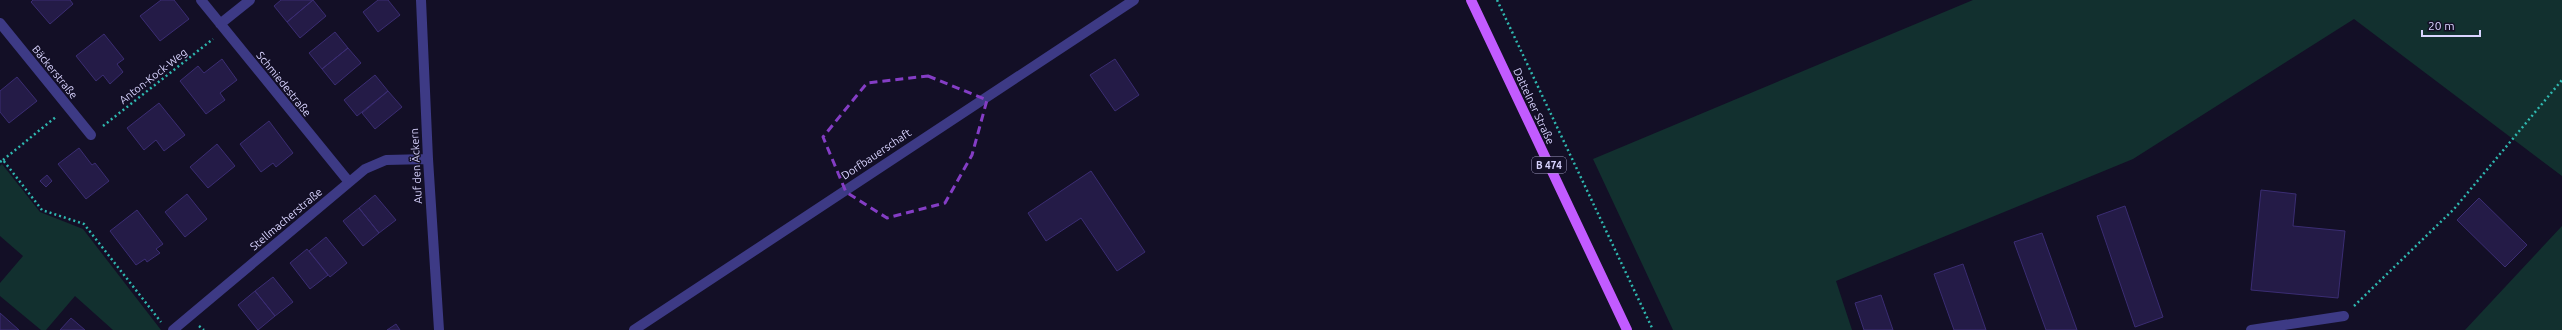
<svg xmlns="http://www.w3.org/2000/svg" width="2562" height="330" font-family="Ubuntu,sans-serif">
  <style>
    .green { fill: #12302f }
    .building { fill: #241b47; stroke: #3b2d73 }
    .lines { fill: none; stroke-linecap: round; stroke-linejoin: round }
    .path { stroke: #2fb8b0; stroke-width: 2.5; stroke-dasharray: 2 3; stroke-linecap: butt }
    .minor { stroke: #3d3a85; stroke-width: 10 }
    .major { stroke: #c25bff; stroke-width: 10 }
    .marked { fill: none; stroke: #843dc5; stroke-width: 3; stroke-dasharray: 8 5; stroke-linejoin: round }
    .labels { text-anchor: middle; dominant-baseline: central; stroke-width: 3; stroke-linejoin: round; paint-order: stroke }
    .shield { fill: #130f26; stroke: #9e99be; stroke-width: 1 }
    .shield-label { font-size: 10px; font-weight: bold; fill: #d9d4ff }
    .street-label { font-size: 11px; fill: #d9d4ff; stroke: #130f26 }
  </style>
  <rect width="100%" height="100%" fill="#130f26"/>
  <path class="green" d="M 1973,0 L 2562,0 L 2562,176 L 2354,19 L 2133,159 L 1836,281 L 1852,330 L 1673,330 L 1593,159 Z
    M 2,164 L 40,212 L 83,229 L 161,330 L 113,330 L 75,296 L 46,330 L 41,330 L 0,296 L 0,283 L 23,256 L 0,236 L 0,166 Z
    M 2562,226 L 2562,330 L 2465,330 Z"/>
  <path class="building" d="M 33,0 L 70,0 L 73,4 L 50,24 L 31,2 Z
    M 161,0 L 174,0 L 189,19 L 160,41 L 140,16 Z
    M 281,0 L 313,0 L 287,22 L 274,6 Z
    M 313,0 L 326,16 L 300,38 L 287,22 Z
    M 378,0 L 388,0 L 400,15 L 378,32 L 363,12 Z
    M 335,32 L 348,48 L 322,69 L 309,53 Z
    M 104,34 L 124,59 L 117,64 L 123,72 L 110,84 L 103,75 L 96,81 L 76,56 Z
    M 348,48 L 361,63 L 335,85 L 322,69 Z
    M 222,59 L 237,80 L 220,93 L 225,100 L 206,114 L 180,81 L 198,66 L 204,73 Z
    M 1115,59 L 1139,95 L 1115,111 L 1090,75 Z
    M 375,75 L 388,91 L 357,116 L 344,100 Z
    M 17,77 L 37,101 L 9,123 L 0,112 L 0,91 Z
    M 388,91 L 402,107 L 375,129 L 362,113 Z
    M 159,103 L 185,135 L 164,151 L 156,140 L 144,150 L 127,128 Z
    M 269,121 L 293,153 L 276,167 L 273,163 L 261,172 L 240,144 Z
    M 217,144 L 235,166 L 208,188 L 190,167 Z
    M 79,148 L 92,165 L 95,163 L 109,181 L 86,199 L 58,164 Z
    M 1091,171 L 1145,252 L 1117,271 L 1081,218 L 1046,241 L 1028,213 Z
    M 47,175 L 52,181 L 46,187 L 40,181 Z
    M 2261,190 L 2296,194 L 2293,226 L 2345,231 L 2338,298 L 2251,290 Z
    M 187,194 L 207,219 L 185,237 L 165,212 Z
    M 375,195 L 396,220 L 379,233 L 359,208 Z
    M 2479,198 L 2527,245 L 2505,267 L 2457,220 Z
    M 2125,206 L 2163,317 L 2135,327 L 2097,216 Z
    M 359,208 L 379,233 L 363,246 L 343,221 Z
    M 137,210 L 163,244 L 156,249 L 160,253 L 147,262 L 145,259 L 136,265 L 110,231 Z
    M 2042,233 L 2077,330 L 2046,330 L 2014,242 Z
    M 326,237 L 347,263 L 330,277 L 309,251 Z
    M 307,249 L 328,275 L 310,289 L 290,263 Z
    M 1963,264 L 1986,330 L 1954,330 L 1934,274 Z
    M 273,277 L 293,302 L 275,316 L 255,291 Z
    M 255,291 L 275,316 L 258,330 L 238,305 Z
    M 1881,295 L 1893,330 L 1864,330 L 1855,303 Z
    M 0,313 L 19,330 L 0,330 Z
    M 71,318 L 85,330 L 60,330 Z
    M 396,324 L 400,330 L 387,330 Z"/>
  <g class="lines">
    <path class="path" d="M 1497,0 L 1653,330
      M 103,126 L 213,39
      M 3,160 L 57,116
      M 0,162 L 3,160 L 42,210 L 84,224 L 161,322
      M 2354,306 L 2454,209 L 2562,80
      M 199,326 L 204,330"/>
    <path class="minor" d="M 201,0 L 349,182
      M 421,0 L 428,159 L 439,330
      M 0,23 L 91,135
      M 220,24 L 250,0
      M 173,330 L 365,169 L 386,160 L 428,159
      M 634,330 L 1134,0
      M 2251,330 L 2344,316"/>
    <path class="major" d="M 1471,0 L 1627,330"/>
  </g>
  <path class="marked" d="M 928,76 L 987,100 L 972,155 L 945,203 L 887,218 L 846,192 L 823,137 L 867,83 Z"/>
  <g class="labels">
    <rect class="shield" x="1532" y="157" width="34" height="16" rx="3"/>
    <g class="shield-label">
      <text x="1549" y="165">B 474</text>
    </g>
    <g class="street-label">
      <text transform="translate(55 72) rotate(51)">Bäckerstraße</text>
      <text transform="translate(153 76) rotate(-38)">Anton-Kock-Weg</text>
      <text transform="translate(284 84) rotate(51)">Schmiedestraße</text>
      <text transform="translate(1534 106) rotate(65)">Dattelner Straße</text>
      <text transform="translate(876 154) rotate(-34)">Dorfbauerschaft</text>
      <text transform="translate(416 166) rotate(-93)">Auf den Äckern</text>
      <text transform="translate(286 219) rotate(-40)">Stellmacherstraße</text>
    </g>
  </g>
  <path d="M2422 30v6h58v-6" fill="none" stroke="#d9d4ff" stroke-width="2"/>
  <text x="2428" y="30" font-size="12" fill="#d9d4ff" stroke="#130f26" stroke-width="3" paint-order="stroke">20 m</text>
</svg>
